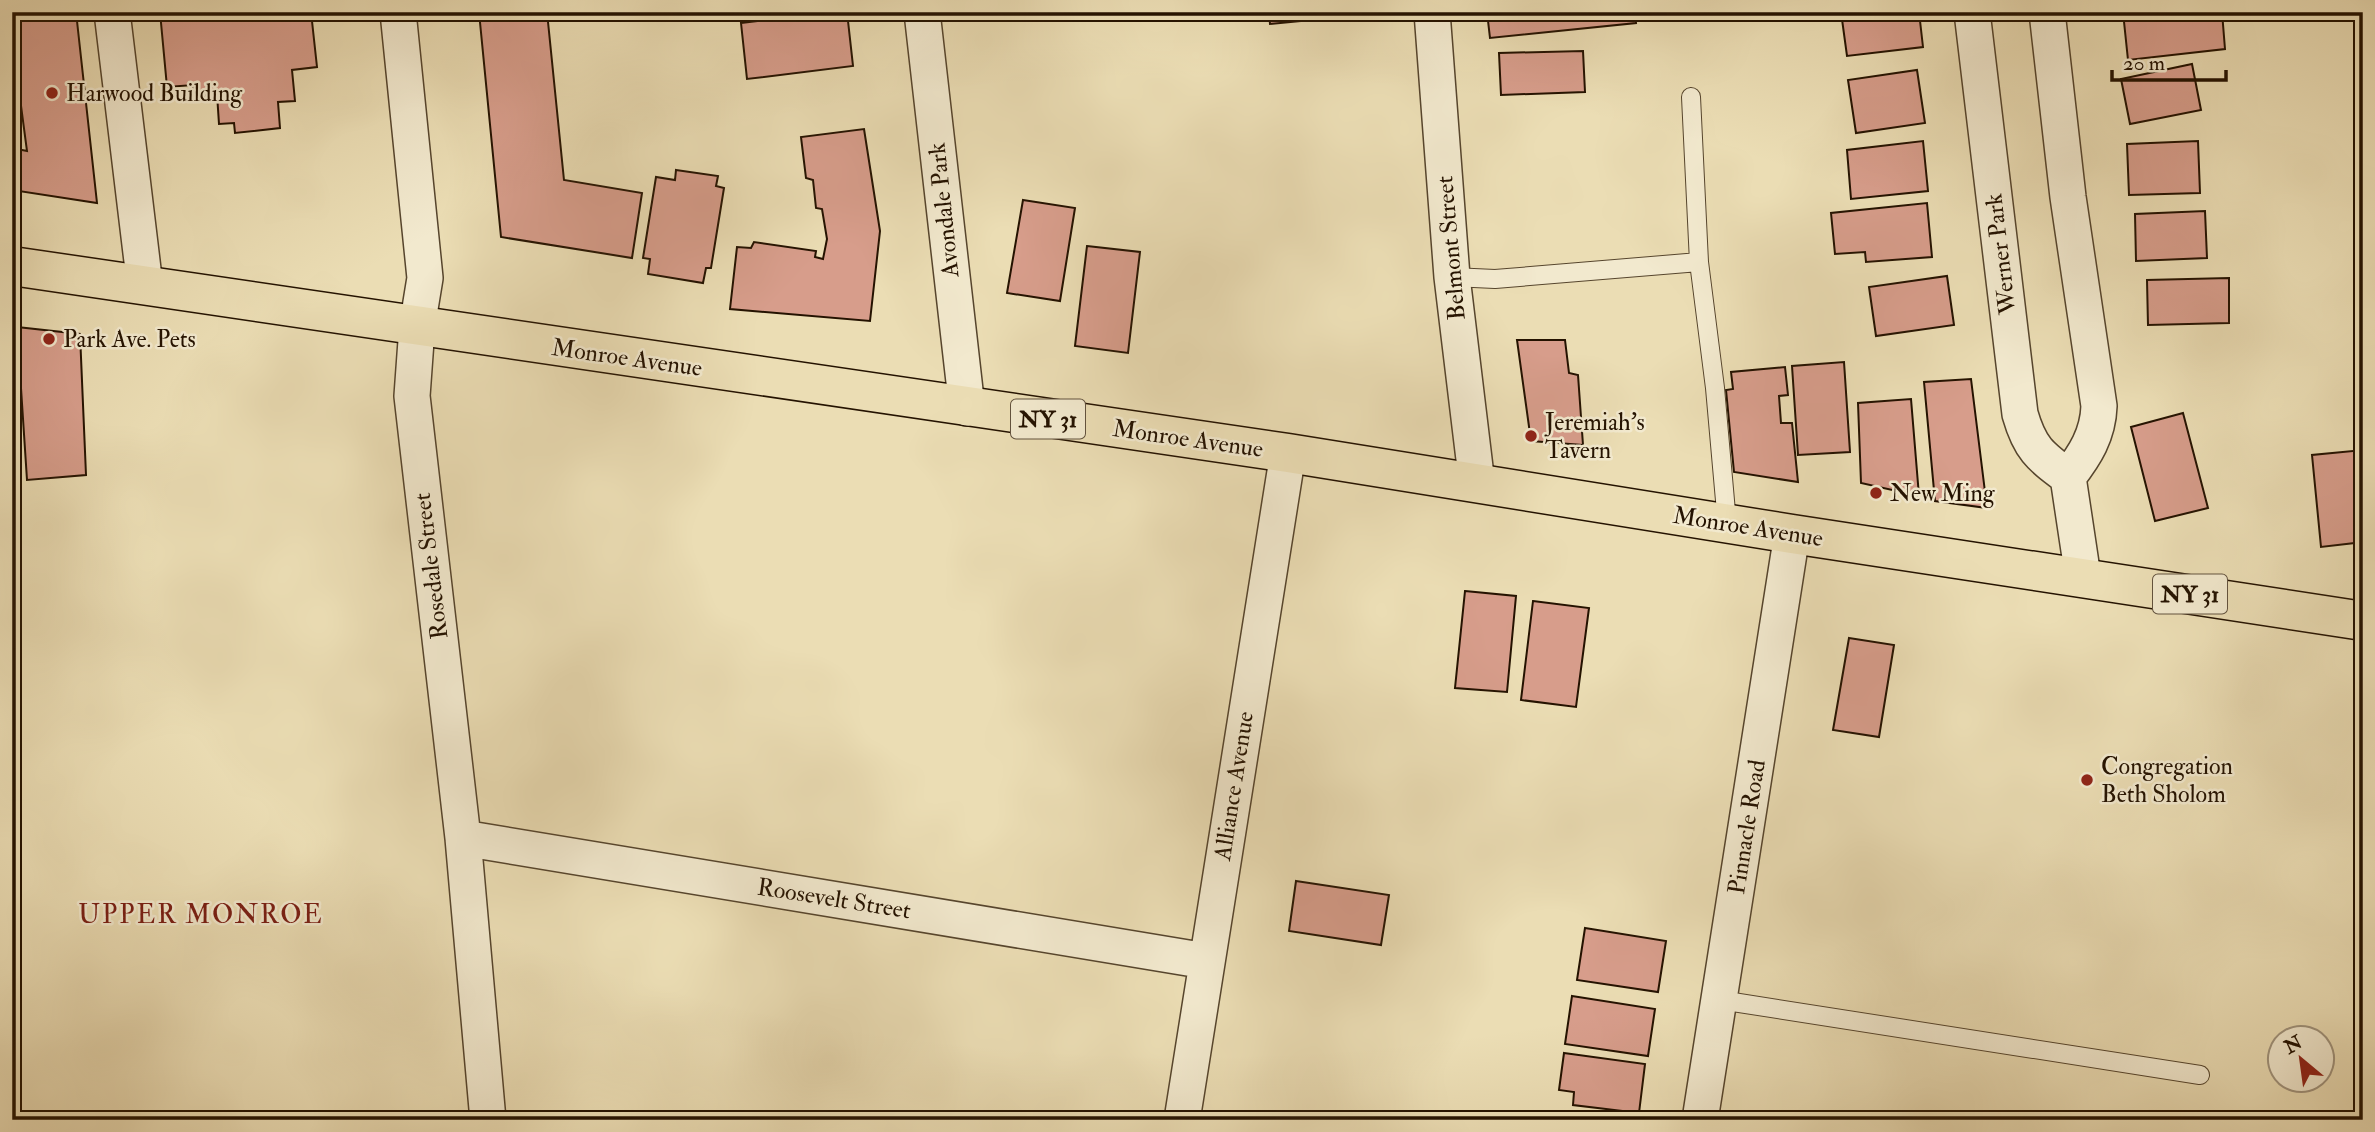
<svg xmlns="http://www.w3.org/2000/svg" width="2375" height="1132" font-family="'IM FELL Double Pica',serif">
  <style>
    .building { fill: #d79d8b; stroke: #241200; stroke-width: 2 }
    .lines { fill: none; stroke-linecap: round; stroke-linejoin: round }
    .service-casing { stroke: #56452d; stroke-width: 20 }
    .minor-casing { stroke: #56452d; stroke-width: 38 }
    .primary-casing { stroke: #241200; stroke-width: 41 }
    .service { stroke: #f2e9ce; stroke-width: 18 }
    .minor { stroke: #f2e9ce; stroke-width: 35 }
    .primary { stroke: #ebddb4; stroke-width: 38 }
    .poi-dot { fill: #8f2418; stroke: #f2e9ce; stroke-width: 2.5 }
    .labels { text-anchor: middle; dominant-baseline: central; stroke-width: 5; stroke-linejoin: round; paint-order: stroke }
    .shield { fill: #f2e9ce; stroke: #62523e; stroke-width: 2 }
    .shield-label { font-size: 23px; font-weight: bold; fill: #241200 }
    .poi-label { font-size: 24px; fill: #241200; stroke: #f2e9ce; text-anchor: start }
    .street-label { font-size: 24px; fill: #241200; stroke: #f2e9ce }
    .neighbourhood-label { font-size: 26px; letter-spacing: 2px; fill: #7a1f14; stroke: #f2e9ce }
  </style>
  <rect width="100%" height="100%" fill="#ebddb4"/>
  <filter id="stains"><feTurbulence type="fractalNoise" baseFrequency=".00286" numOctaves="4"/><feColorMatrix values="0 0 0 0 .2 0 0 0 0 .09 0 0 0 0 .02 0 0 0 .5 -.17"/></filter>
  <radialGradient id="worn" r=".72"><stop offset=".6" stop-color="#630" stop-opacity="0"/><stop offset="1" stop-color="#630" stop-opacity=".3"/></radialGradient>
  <path class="building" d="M 16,12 L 76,12 L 97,203 L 12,190 L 12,148 L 27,151 L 12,38 Z
    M 160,12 L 311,12 L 317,67 L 292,70 L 295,101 L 278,102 L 280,128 L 235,133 L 234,123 L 219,124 L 217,94 L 194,97 L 193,85 L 167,87 Z
    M 479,12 L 547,12 L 564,180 L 642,193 L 632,258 L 501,237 Z
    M 834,12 L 847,12 L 853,66 L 747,79 L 741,23 Z
    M 1269,12 L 1362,12 L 1362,15 L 1270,24 Z
    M 1487,12 L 1635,12 L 1636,23 L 1490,38 Z
    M 1841,12 L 1919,12 L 1923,47 L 1847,56 Z
    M 2123,12 L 2222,12 L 2225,49 L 2128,60 Z
    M 1583,51 L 1585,92 L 1501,95 L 1499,53 Z
    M 2192,64 L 2201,110 L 2130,124 L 2121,79 Z
    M 1917,70 L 1925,123 L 1856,133 L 1848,80 Z
    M 864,129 L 880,231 L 870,321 L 730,309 L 737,247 L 751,248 L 754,242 L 816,251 L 815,257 L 823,259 L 827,239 L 822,209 L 816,208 L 813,180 L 806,178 L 801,137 Z
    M 1923,141 L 1928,191 L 1851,199 L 1847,150 Z
    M 2198,141 L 2200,193 L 2129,195 L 2127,144 Z
    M 676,170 L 718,176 L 716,186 L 724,188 L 711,268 L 706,268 L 703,283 L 648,274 L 650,259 L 643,258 L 656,177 L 675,180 Z
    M 1023,200 L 1075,208 L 1060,301 L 1007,293 Z
    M 1927,203 L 1932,257 L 1866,262 L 1865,252 L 1835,254 L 1831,213 Z
    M 2205,211 L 2207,258 L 2136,261 L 2135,214 Z
    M 1087,246 L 1140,252 L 1128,353 L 1075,346 Z
    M 1947,276 L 1954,325 L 1876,336 L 1869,287 Z
    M 2229,278 L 2229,323 L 2148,325 L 2147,280 Z
    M 17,327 L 80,334 L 86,475 L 27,480 Z
    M 1517,340 L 1565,340 L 1569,373 L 1578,375 L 1583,445 L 1531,441 Z
    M 1844,362 L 1850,452 L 1798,455 L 1792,366 Z
    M 1785,367 L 1788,395 L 1779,396 L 1781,423 L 1792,423 L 1798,482 L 1734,472 L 1726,390 L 1733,389 L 1731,372 Z
    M 1971,379 L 1987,508 L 1935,501 L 1924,382 Z
    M 1911,399 L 1919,496 L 1861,483 L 1858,403 Z
    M 2183,413 L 2208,508 L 2155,521 L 2131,427 Z
    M 2363,450 L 2363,542 L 2321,547 L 2312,455 Z
    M 1465,591 L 1516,596 L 1507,692 L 1455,688 Z
    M 1533,601 L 1589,608 L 1576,707 L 1521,700 Z
    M 1849,638 L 1894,645 L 1879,737 L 1833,730 Z
    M 1296,881 L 1389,895 L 1381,945 L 1289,931 Z
    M 1585,928 L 1666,941 L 1658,992 L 1577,980 Z
    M 1572,996 L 1655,1009 L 1648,1056 L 1565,1044 Z
    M 1564,1053 L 1645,1064 L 1639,1113 L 1573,1105 L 1574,1092 L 1559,1090 Z"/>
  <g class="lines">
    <defs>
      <path id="service" d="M 1699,262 L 1715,388 L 1727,523
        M 1452,277 L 1495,279 L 1699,262 L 1691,97
        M 1720,1000 L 2200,1075"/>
      <path id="minor" d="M 112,12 L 145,286
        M 398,12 L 425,278 L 417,327 L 412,396 L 463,838 L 488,1120
        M 922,12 L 967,408
        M 1432,12 L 1452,277 L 1477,484
        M 1972,12 L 2020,414 C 2030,449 2040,456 2068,477 L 2083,577
        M 2047,12 L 2068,197 L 2099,406 C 2098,435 2085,455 2068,477
        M 463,838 L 1206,961
        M 1182,1120 L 1288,453
        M 1700,1120 L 1792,534"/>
      <path id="primary" d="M 12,266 L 1288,453 L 1792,534 L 2363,621"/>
    </defs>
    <use href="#service" class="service-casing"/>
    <use href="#minor" class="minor-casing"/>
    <use href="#primary" class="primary-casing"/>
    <use href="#service" class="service"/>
    <use href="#minor" class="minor"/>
    <use href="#primary" class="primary"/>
  </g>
  <g class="poi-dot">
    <circle cx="52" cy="93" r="7"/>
    <circle cx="49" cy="339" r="7"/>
    <circle cx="1531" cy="436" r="7"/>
    <circle cx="1876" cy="493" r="7"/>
    <circle cx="2087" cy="780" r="7"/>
  </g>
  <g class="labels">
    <g class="shield">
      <rect x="1011" y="399.5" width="74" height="39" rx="5"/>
      <rect x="2153" y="574.5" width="74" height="39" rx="5"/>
    </g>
    <g class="shield-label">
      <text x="1048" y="419">NY 31</text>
      <text x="2190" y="594">NY 31</text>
    </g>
    <g class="poi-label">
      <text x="66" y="93">Harwood Building</text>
      <text x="63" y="339">Park Ave. Pets</text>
      <text x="1545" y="422">Jeremiah's<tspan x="1545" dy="28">Tavern</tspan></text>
      <text x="1890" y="493">New Ming</text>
      <text x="2101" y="766">Congregation<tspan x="2101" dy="28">Beth Sholom</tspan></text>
    </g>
    <g class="street-label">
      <text transform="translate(944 210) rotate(-96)">Avondale Park</text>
      <text transform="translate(1451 248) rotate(-95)">Belmont Street</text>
      <text transform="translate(2001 254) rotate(-97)">Werner Park</text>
      <text transform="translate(627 358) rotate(8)">Monroe Avenue</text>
      <text transform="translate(1188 439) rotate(8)">Monroe Avenue</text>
      <text transform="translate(1748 527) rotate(9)">Monroe Avenue</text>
      <text transform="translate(431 566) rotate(-97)">Rosedale Street</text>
      <text transform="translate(1234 786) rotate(-81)">Alliance Avenue</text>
      <text transform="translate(1747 827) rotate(-81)">Pinnacle Road</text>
      <text transform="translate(834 899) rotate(9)">Roosevelt Street</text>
    </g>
    <g class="neighbourhood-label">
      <text x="201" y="915">UPPER MONROE</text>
    </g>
  </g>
  <rect width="2375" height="1132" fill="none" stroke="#ebddb4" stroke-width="42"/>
  <rect x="14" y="14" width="2347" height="1104" fill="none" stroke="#241200" stroke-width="3.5"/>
  <rect x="21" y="21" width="2333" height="1090" fill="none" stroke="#241200" stroke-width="2"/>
  <g transform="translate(2301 1059) rotate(331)"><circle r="33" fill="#f2e9ce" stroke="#a0937c" stroke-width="2"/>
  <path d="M0-5L12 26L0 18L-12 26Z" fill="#8f2418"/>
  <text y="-10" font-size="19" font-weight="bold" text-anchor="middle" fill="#241200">N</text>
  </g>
  <path d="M2112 70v10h114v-10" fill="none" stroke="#241200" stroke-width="3.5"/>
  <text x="2123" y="70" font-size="21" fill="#241200" stroke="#f2e9ce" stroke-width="5" paint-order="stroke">20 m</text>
  <rect width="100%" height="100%" filter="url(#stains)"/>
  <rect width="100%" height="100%" fill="url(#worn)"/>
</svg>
